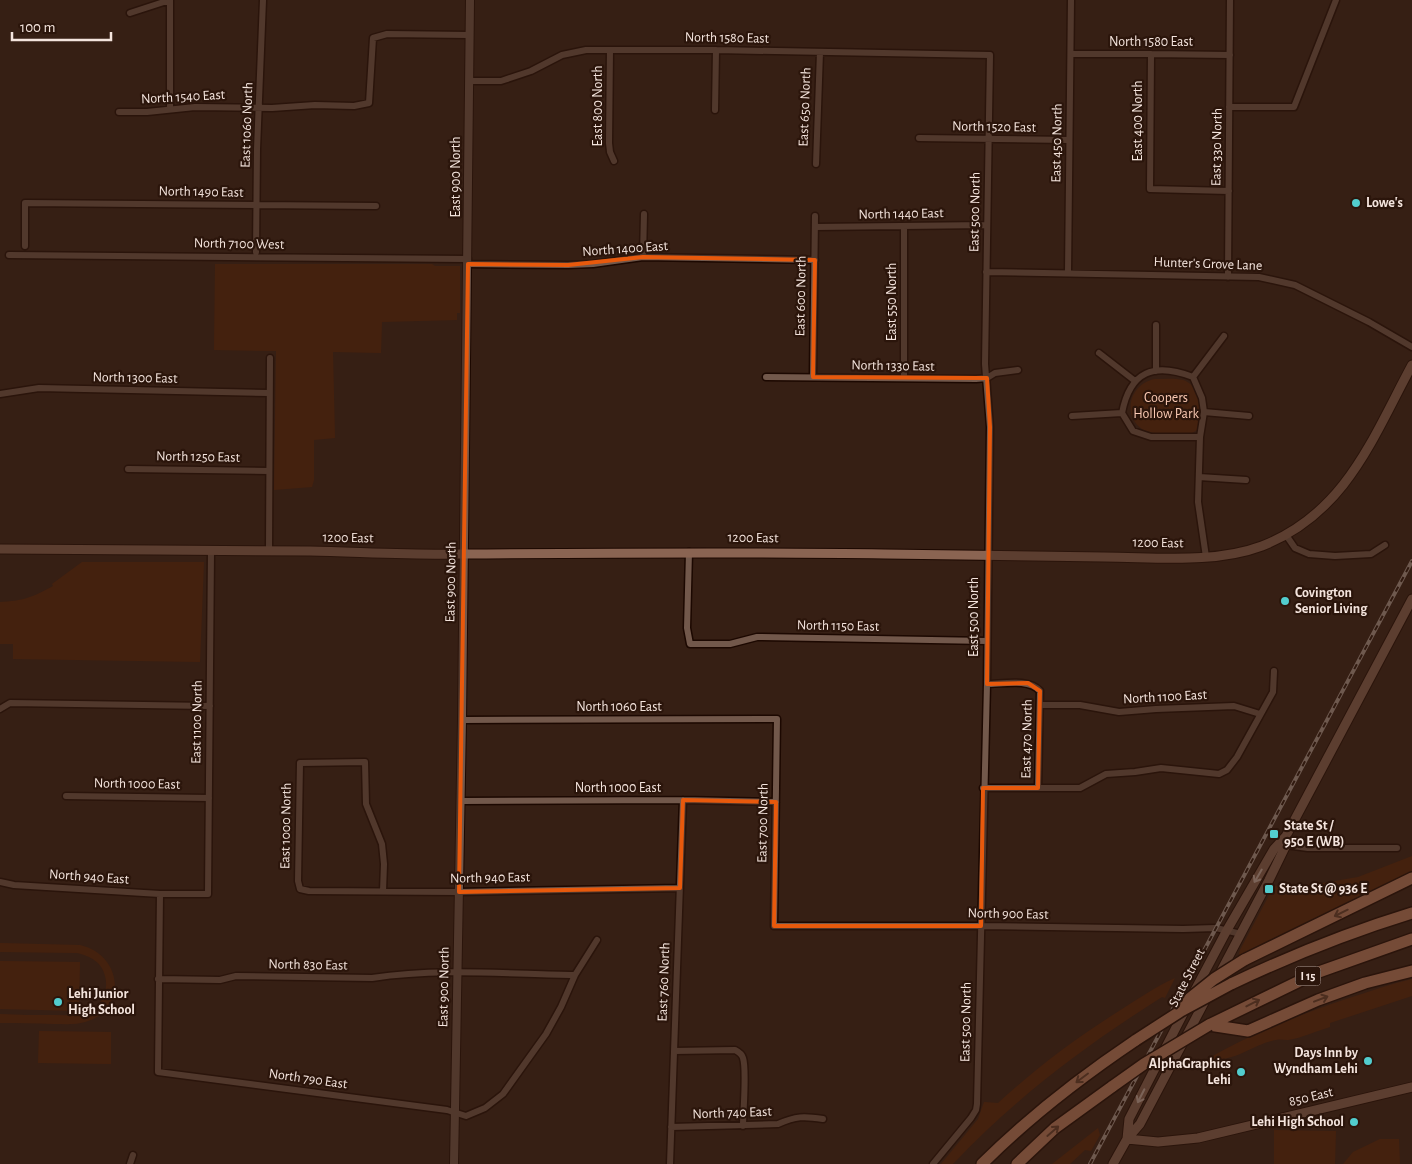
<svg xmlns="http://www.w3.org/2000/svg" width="1412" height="1164" font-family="'Alegreya Sans',sans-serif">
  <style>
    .green { fill: #562407 }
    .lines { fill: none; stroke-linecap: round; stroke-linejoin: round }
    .minor-casing { stroke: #1c0801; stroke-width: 9 }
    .tertiary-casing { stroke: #1c0801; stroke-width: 10 }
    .secondary-casing { stroke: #1c0801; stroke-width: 11 }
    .motorway-casing { stroke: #1c0801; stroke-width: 14 }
    .minor { stroke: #72584b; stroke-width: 6 }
    .tertiary { stroke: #72584b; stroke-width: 8 }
    .secondary { stroke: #8a6452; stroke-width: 9 }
    .motorway { stroke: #c28163; stroke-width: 11 }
    .rail-casing { stroke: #b19f96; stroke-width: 4 }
    .rail { stroke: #2b150b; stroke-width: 2; stroke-dasharray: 5.5; stroke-linecap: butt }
    .motorway-bridge-casing { stroke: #1c0801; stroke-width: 14; stroke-linecap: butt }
    .motorway-bridge { stroke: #c28163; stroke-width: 11 }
    .oneway { stroke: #cfb7ac }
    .oneway2 { stroke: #67402e }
    .marked { fill: none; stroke: #e8590c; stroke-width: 4; stroke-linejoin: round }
    .poi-dot { fill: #52cdce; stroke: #2b150b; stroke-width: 2 }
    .labels { text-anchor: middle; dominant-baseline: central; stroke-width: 4.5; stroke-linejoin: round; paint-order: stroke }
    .shield { fill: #2b150b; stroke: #b8a69e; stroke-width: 1 }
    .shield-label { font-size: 12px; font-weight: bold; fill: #f4e4dd }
    .street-label { font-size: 14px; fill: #f4e4dd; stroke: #2b150b }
    .poi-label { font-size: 14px; font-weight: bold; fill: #f4e4dd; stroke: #2b150b; text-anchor: start }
    .park-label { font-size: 14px; fill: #fbcab4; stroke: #2b150b }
  </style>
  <rect width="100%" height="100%" fill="#361f14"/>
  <path class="green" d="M 215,264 L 432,264 L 435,266 L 460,266 L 460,313 L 457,313 L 457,320 L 382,322 L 381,353 L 333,352 L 335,438 L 314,440 L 314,480 L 312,487 L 274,490 L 276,351 L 214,350 Z
    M 1155,379 C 1164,379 1174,378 1183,380 C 1202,386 1204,415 1197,430 L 1192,433 C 1180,433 1152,436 1142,429 C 1121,414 1131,383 1155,379 Z
    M 82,562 L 204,562 L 200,662 L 13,659 L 13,644 L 0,644 L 0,602 C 23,601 33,597 53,586 L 52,584 Z
    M 1412,856 L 1412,871 L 1361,898 L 1238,958 L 1240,950 L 1274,886 L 1317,884 L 1358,877 Z
    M 0,943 L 80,945 C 123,955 128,1010 85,1022 C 76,1025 64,1024 54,1024 C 36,1023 18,1023 0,1023 L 0,1014 C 18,1015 36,1015 54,1015 C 63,1015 73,1016 81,1015 C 98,1011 110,993 105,976 C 102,962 90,956 77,953 L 0,952 Z
    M 0,961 L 80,962 L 79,1011 L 0,1009 Z
    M 1175,978 L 1165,998 L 1162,997 C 1086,1045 1015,1098 953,1164 L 941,1164 L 978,1119 L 984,1102 L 998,1103 C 1035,1069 1076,1038 1119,1011 C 1138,999 1155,987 1175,978 Z
    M 1412,979 L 1412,996 L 1330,1023 L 1330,1027 C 1316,1031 1302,1038 1288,1040 C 1284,1040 1280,1039 1276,1040 C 1253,1044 1234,1064 1209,1058 C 1253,1033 1299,1015 1346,999 C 1368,992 1390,984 1412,979 Z
    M 39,1031 L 111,1032 L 111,1064 L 38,1063 Z
    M 1098,1128 L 1100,1135 L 1091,1151 L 1085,1150 L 1070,1164 L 1052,1164 Z
    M 1274,1130 L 1336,1131 L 1335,1164 L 1274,1164 Z
    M 1380,1139 L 1399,1139 L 1400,1164 L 1343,1164 L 1353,1152 Z"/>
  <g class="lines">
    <defs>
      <path id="minor" d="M 130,13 L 170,0 L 170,109
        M 610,50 L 609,143 L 610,152 L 614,161
        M 1072,54 L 1151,54 L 1230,55
        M 1151,54 L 1150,189 L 1229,191
        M 469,81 L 501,81 L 531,71 L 562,55 L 586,50 L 716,50 L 990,55 L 985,364 L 990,427 L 987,684 L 977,1104 L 976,1110 L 971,1118 L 933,1164
        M 1229,107 L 1294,107 L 1336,0
        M 715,110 L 716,50
        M 119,112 L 147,112 L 195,107 L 272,108 L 315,105 L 354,106 L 369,103 L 373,38 L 387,34 L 469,35
        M 919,138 L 1069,140
        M 816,164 L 820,52
        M 815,227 L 987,225
        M 25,246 L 25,203 L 376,206
        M 256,252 L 257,149 L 263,0
        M 9,255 L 468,259
        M 643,257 L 644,214
        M 468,264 L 568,265 L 593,264 L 643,257 L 815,260
        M 986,272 L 1259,277 L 1295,285 L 1369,322 L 1412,347
        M 1068,273 L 1071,0
        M 1228,277 L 1230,0
        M 1156,325 L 1156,371
        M 1099,353 L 1135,381
        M 766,377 L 976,379 L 987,378 L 995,373 L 1018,370
        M 813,377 L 815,216
        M 1193,377 C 1154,362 1130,371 1122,413 L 1133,431 L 1151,437 L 1200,437
        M 1193,377 L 1202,398 L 1204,412 L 1200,437 L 1198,502 L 1206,557
        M 1193,377 L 1224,336
        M 904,378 L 904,226
        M 0,394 L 39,388 L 269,393
        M 1204,412 L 1249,416
        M 1072,416 L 1122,413
        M 128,469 L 269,471
        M 1199,477 L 1246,480
        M 1286,535 L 1295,548 L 1309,554 L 1335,556 L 1371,554 L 1385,545
        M 269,551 L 270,358
        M 689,552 L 687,628 L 690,644 L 730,644 L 757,637 L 987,641
        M 987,684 C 1002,684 1029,678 1040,691 L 1038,788
        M 1040,705 L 1080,705 L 1119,712 L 1156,709 L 1234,706 L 1260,714
        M 0,709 L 10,703 L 210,706
        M 462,720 L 777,719 L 774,926 L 981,926 L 1183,929 L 1216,928 L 1241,934
        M 983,788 L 1080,788 L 1106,774 L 1135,772 L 1161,768 L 1219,774 L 1227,770 L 1237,757 L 1273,692 L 1274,671
        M 66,796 L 209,798
        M 461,801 L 683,800 L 776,802
        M 1282,846 L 1286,845 L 1308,848 L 1397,848
        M 0,882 L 14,885 L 160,894 L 208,894 L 211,551
        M 383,891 L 384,864 L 382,844 L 366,804 L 365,762 L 300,763 L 298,881 L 300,889 L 309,891 L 459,892 L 680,888
        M 160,894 L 158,1072 L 447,1110 L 466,1116 L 485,1108 L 503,1094 L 546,1034 L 561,1007 L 575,975 L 597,940
        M 158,979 L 220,980 L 236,976 L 372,978 C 439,968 508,974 575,975
        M 674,1051 L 735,1050 C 739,1052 742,1054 743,1058 C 747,1070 743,1111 743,1126
        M 671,1127 L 778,1124 C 796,1116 804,1116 823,1119
        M 130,1164 L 133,1155
        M 670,1164 L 683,800"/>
      <path id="tertiary" d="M 454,1164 L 462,720 L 470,0"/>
      <path id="secondary" d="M 0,549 C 103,550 207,550 310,551 C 360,552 411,555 461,554 C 603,553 744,552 885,554 C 958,555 1031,556 1104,557 C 1155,557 1214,564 1262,546 C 1346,513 1372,439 1412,365
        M 1219,975 L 1269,880 L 1286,845 L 1286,836
        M 1193,994 L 1227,930 L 1274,849 L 1286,836 L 1412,599
        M 1127,1139 L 1129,1119 L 1186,1008
        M 1127,1139 L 1158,1142 L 1198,1138 L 1412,1087
        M 1113,1164 L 1127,1139 L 1140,1124 L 1208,995"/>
      <path id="motorway" d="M 1244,960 L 1412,878
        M 1231,984 C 1290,956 1350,932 1412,913
        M 1209,1025 L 1316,973 L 1412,939
        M 1209,1025 L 1248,1031 L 1318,1000 L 1365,983 L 1412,971
        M 982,1164 C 1029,1117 1081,1077 1136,1040
        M 1017,1164 L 1055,1128 L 1113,1086"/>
    </defs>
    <use href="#minor" class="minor-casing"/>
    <use href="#tertiary" class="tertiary-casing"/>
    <use href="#secondary" class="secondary-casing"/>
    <use href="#motorway" class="motorway-casing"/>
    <use href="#minor" class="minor"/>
    <use href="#tertiary" class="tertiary"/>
    <use href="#secondary" class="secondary"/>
    <use href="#motorway" class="motorway"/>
    <defs>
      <path id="rail" d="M 1090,1164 L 1412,561"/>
    </defs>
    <use href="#rail" class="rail-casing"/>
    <use href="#rail" class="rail"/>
    <defs>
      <path id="motorway-bridge" d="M 1179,1007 L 1214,979 L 1244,960
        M 1136,1040 L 1181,1011 L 1231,984
        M 1113,1086 L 1144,1064 L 1209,1025"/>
    </defs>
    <use href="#motorway-bridge" class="motorway-bridge-casing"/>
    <use href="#motorway-bridge" class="motorway-bridge"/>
  </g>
  <defs><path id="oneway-shaft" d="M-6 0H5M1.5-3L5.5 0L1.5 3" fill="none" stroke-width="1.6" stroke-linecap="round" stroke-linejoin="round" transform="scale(1.25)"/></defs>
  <g class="oneway">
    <use href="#oneway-shaft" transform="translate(1258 876) rotate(120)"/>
    <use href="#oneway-shaft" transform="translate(1141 1096) rotate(117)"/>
  </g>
  <g class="oneway2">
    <use href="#oneway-shaft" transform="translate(1341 913) rotate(154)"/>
    <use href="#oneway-shaft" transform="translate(1321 999) rotate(-21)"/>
    <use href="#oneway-shaft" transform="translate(1253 1003) rotate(-27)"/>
    <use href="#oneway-shaft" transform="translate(1082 1078) rotate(143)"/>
    <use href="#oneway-shaft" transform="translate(1053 1131) rotate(-41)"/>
  </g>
  <path d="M0 0H1412V1164H0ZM 643,257 L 815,260 L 813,377 L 987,378 L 990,427 L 987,684 L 1028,683 L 1040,691 L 1038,788 L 983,788 L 981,926 L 774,926 L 776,802 L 683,800 L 680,888 L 459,892 L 468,264 L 568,265 Z" fill="#361f14" fill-opacity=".55" fill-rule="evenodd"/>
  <path class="marked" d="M 643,257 L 815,260 L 813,377 L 987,378 L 990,427 L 987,684 L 1028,683 L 1040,691 L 1038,788 L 983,788 L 981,926 L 774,926 L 776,802 L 683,800 L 680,888 L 459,892 L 468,264 L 568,265 Z"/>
  <g class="poi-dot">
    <circle cx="1356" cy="203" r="5"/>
    <circle cx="1285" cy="601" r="5"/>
    <rect x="1269" y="829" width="10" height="10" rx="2.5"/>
    <rect x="1264" y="884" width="10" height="10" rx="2.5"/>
    <circle cx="58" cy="1002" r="5"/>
    <circle cx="1368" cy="1061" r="5"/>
    <circle cx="1241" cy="1072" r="5"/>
    <circle cx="1354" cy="1122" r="5"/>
  </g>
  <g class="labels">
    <rect class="shield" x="1295.5" y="966.5" width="25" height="19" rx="4"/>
    <g class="shield-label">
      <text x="1308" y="976">I 15</text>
    </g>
    <g class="street-label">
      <text transform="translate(727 38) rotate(1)">North 1580 East</text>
      <text x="1151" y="42">North 1580 East</text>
      <text transform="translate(183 97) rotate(-3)">North 1540 East</text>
      <text transform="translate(598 106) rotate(-90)">East 800 North</text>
      <text transform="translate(805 107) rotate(-88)">East 650 North</text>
      <text transform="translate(1138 121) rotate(-90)">East 400 North</text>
      <text transform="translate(247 125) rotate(-88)">East 1060 North</text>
      <text transform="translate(994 127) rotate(1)">North 1520 East</text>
      <text transform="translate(1057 143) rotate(-89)">East 450 North</text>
      <text transform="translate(1217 147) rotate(-89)">East 330 North</text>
      <text transform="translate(456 177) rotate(-90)">East 900 North</text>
      <text transform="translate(201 192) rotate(1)">North 1490 East</text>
      <text transform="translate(975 212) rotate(-89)">East 500 North</text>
      <text transform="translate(901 214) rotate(-1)">North 1440 East</text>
      <text transform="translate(239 244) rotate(1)">North 7100 West</text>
      <text transform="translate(625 249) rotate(-4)">North 1400 East</text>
      <text transform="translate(1208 264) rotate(2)">Hunter's Grove Lane</text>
      <text transform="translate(801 296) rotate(-89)">East 600 North</text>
      <text transform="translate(892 302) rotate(-90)">East 550 North</text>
      <text transform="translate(893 366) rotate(1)">North 1330 East</text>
      <text transform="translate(135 378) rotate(1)">North 1300 East</text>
      <text transform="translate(198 457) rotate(1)">North 1250 East</text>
      <text transform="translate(348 538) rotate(1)">1200 East</text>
      <text transform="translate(753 538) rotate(1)">1200 East</text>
      <text transform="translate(1158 543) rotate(1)">1200 East</text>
      <text transform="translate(451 582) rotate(-89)">East 900 North</text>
      <text transform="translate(974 617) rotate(-90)">East 500 North</text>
      <text transform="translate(838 626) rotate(1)">North 1150 East</text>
      <text transform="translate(1165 697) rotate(-3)">North 1100 East</text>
      <text x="619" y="707">North 1060 East</text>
      <text transform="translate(197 722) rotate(-89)">East 1100 North</text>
      <text transform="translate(1027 739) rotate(-89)">East 470 North</text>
      <text transform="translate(137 784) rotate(1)">North 1000 East</text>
      <text x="618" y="788">North 1000 East</text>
      <text transform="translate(763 823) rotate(-89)">East 700 North</text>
      <text transform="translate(286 826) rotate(-89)">East 1000 North</text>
      <text transform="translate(89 877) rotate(4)">North 940 East</text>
      <text transform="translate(490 878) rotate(-1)">North 940 East</text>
      <text transform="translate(1008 914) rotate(1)">North 900 East</text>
      <text transform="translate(308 965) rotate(1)">North 830 East</text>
      <text transform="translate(1187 978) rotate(-63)">State Street</text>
      <text transform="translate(664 982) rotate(-88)">East 760 North</text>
      <text transform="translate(444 987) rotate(-89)">East 900 North</text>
      <text transform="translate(966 1022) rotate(-89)">East 500 North</text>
      <text transform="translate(308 1079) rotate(8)">North 790 East</text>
      <text transform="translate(1311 1097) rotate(-13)">850 East</text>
      <text transform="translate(732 1113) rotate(-2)">North 740 East</text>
    </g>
    <g class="poi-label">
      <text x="1366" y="203">Lowe's</text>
      <text x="1295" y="593">Covington<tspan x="1295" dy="16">Senior Living</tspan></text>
      <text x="1284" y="826">State St /<tspan x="1284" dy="16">950 E (WB)</tspan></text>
      <text x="1279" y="889">State St @ 936 E</text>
      <text x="68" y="994">Lehi Junior<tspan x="68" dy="16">High School</tspan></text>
      <text x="1358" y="1053" text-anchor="end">Days Inn by<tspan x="1358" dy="16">Wyndham Lehi</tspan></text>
      <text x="1231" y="1064" text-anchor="end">AlphaGraphics<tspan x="1231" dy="16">Lehi</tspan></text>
      <text x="1344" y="1122" text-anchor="end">Lehi High School</text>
    </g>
    <g class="park-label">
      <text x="1166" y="398">Coopers<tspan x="1166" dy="16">Hollow Park</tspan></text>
    </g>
  </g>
  <path d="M12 32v8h99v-8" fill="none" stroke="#f4e4dd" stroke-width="2.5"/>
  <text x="20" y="32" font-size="15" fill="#f4e4dd" stroke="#2b150b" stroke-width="4" paint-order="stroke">100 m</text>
</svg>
